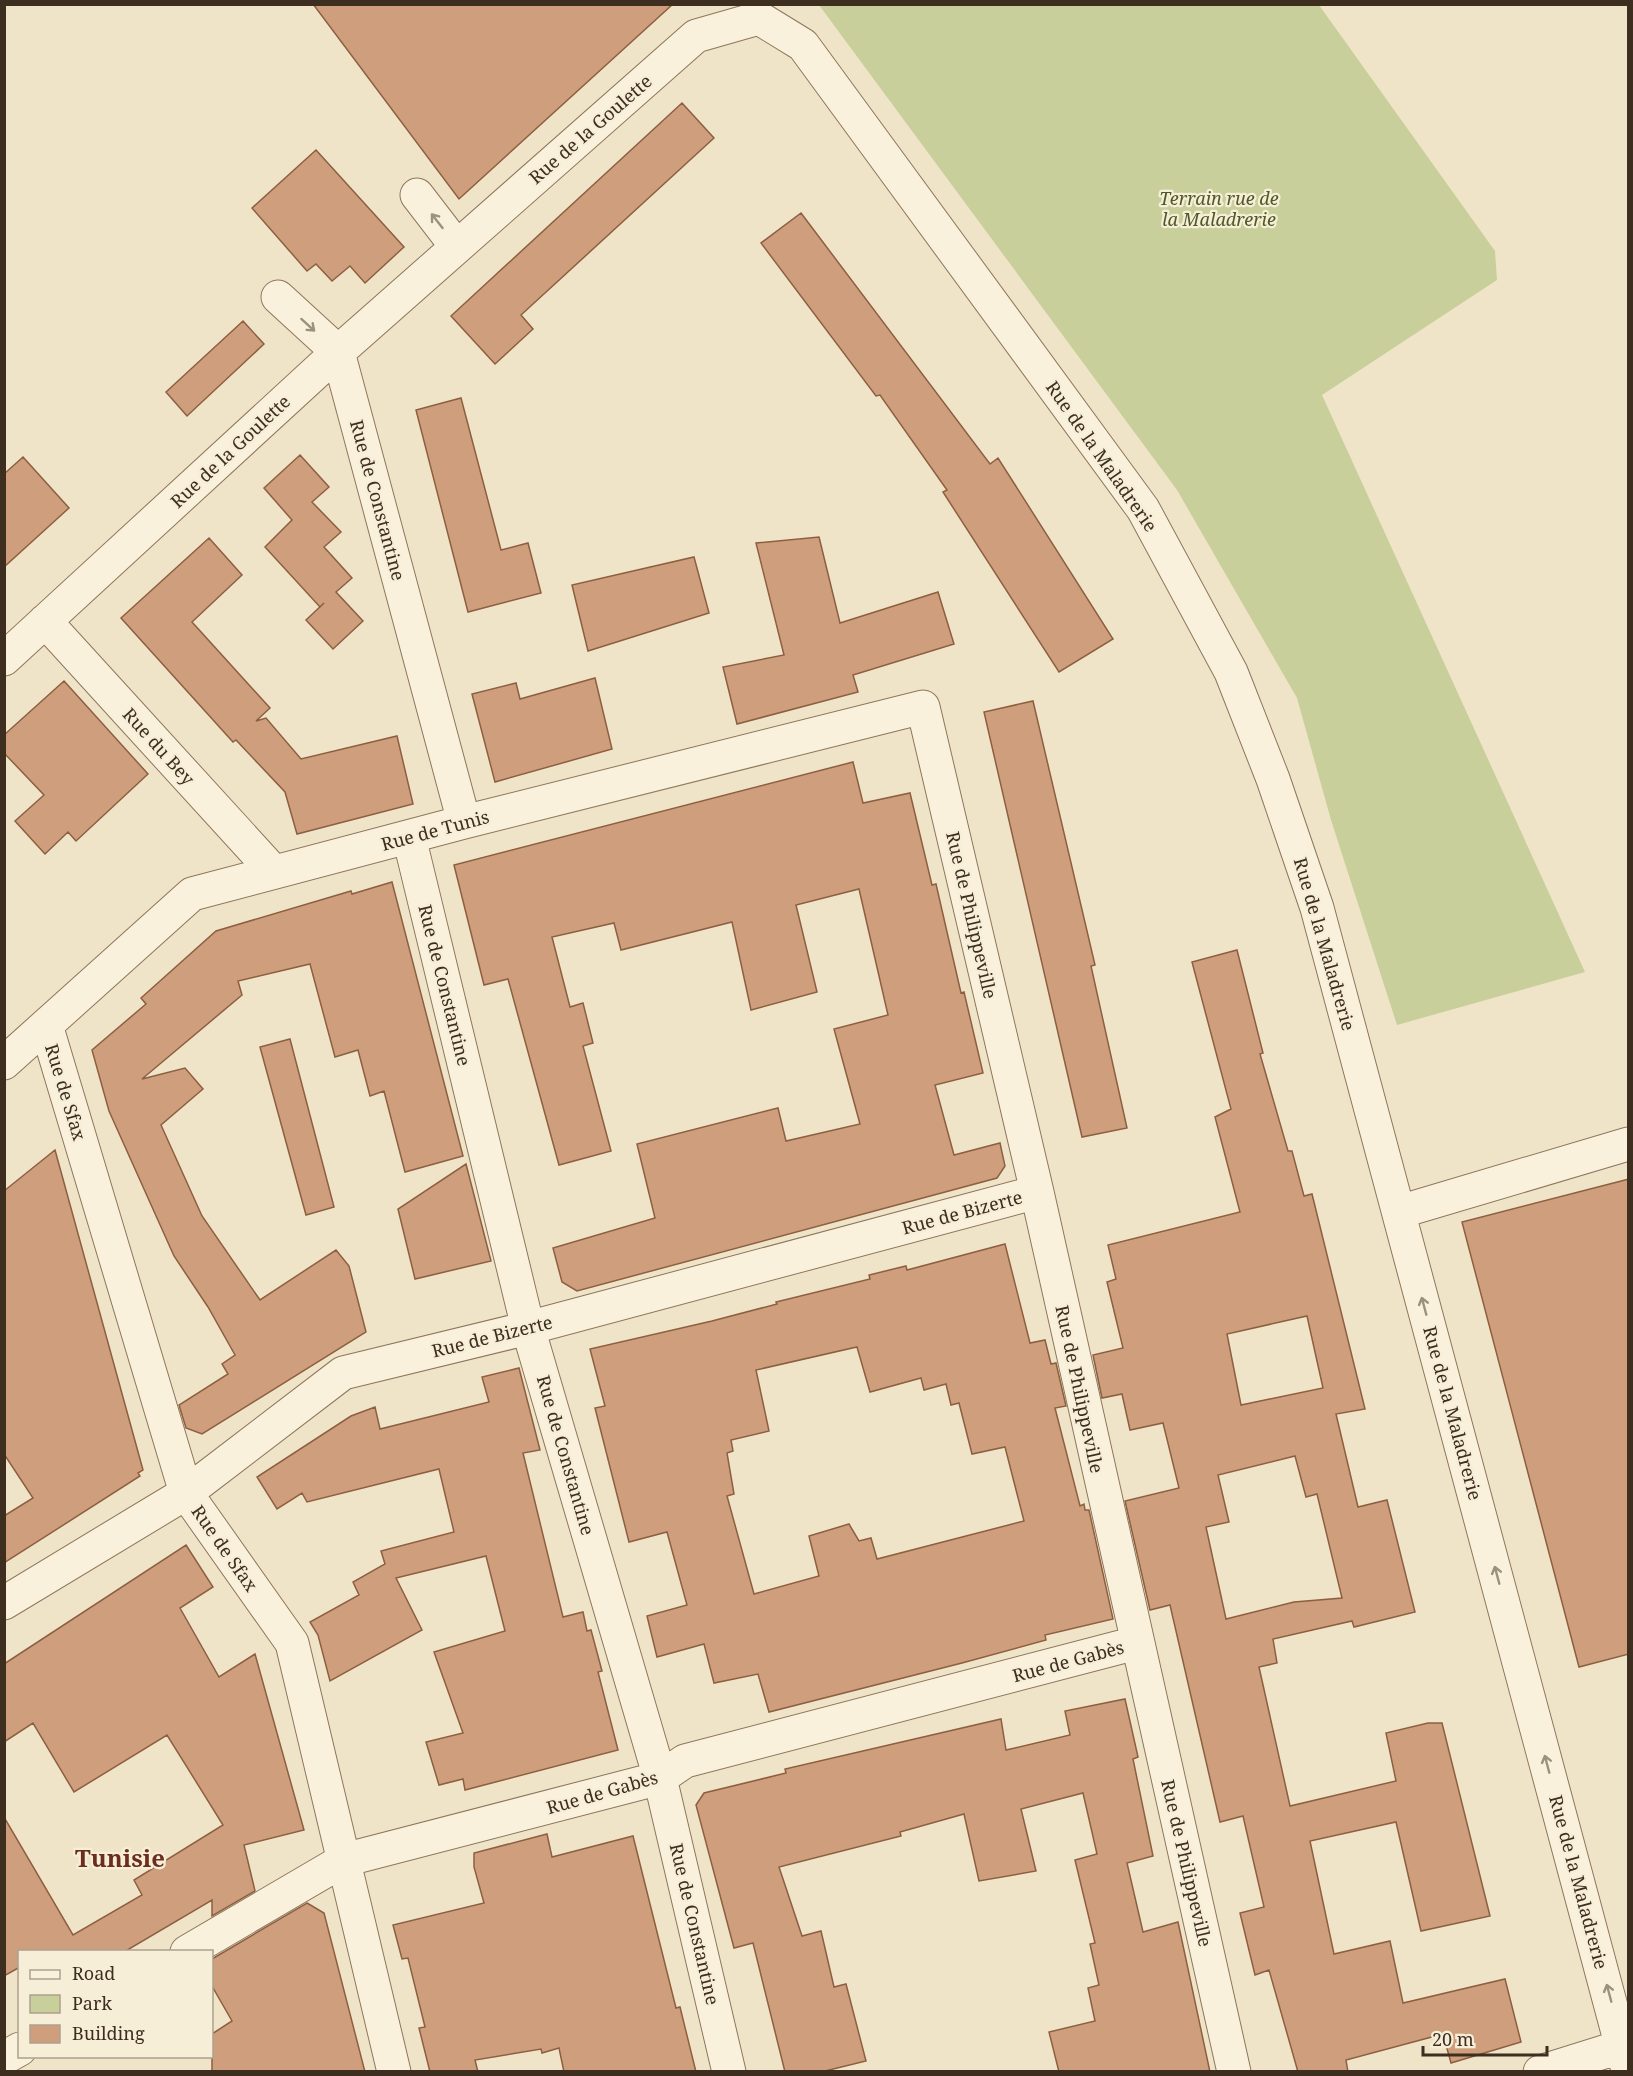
<svg xmlns="http://www.w3.org/2000/svg" width="1633" height="2076" font-family="'Noto Serif',serif">
  <style>
    .green { fill: #c9cf9b }
    .building { fill: #cf9f7d; stroke: #8d5f41; stroke-width: 1.5; fill-rule: evenodd }
    .lines { fill: none; stroke-linecap: round; stroke-linejoin: round }
    .minor-casing { stroke: #8d765c; stroke-width: 35 }
    .minor { stroke: #faf1dc; stroke-width: 33 }
    .oneway { stroke: #9c907e }
    .labels { text-anchor: middle; dominant-baseline: central; stroke-width: 4.5; stroke-linejoin: round; paint-order: stroke }
    .street-label { font-size: 18px; fill: #3d2e20; stroke: #f7eed8 }
    .park-label { font-size: 18px; font-style: italic; fill: #4d5a26; stroke: #f7eed8 }
    .district-label { font-size: 24px; font-weight: bold; fill: #6b2e1e; stroke: #f7eed8 }
  </style>
  <rect width="100%" height="100%" fill="#f0e4c8"/>
  <path class="green" d="M 819,5 L 1319,5 L 1495,251 L 1497,280 L 1322,395 L 1585,972 L 1397,1025 L 1331,820 L 1297,698 L 1177,490 Z"/>
  <path class="building" d="M 313,4 L 673,4 L 459,199 Z
    M 682,103 L 714,138 L 521,315 L 533,329 L 495,364 L 451,316 Z
    M 316,150 L 404,247 L 365,283 L 350,266 L 332,281 L 316,264 L 307,271 L 252,208 Z
    M 801,213 L 990,464 L 998,458 L 1113,639 L 1059,672 L 943,492 L 947,490 L 880,395 L 876,396 L 761,243 Z
    M 243,321 L 264,344 L 187,416 L 166,392 Z
    M 461,398 L 501,550 L 528,543 L 541,593 L 468,612 L 416,410 Z
    M 300,455 L 329,487 L 312,502 L 341,532 L 324,547 L 352,578 L 336,592 L 363,621 L 333,649 L 306,620 L 324,603 L 320,607 L 265,547 L 292,520 L 264,488 Z
    M 23,457 L 69,508 L 4,567 L 4,474 Z
    M 819,537 L 840,623 L 938,592 L 954,644 L 853,675 L 858,692 L 737,724 L 723,667 L 784,655 L 756,543 Z
    M 209,538 L 242,575 L 192,622 L 270,708 L 256,721 L 266,718 L 301,759 L 397,736 L 413,804 L 297,834 L 285,792 L 236,740 L 233,742 L 121,618 Z
    M 694,557 L 709,613 L 588,651 L 572,585 Z
    M 595,678 L 612,749 L 495,782 L 472,694 L 516,683 L 520,699 Z
    M 64,681 L 148,774 L 76,841 L 68,832 L 45,854 L 15,821 L 44,795 L 4,753 L 4,735 Z
    M 1033,701 L 1095,965 L 1091,966 L 1127,1128 L 1082,1137 L 984,712 Z
    M 853,762 L 863,803 L 910,793 L 932,885 L 936,884 L 961,993 L 964,992 L 983,1073 L 935,1085 L 954,1155 L 1000,1143 L 1005,1166 L 997,1178 L 577,1291 L 562,1282 L 553,1248 L 655,1218 L 637,1144 L 778,1108 L 786,1141 L 860,1124 L 834,1029 L 888,1015 L 859,889 L 796,905 L 817,992 L 751,1010 L 732,922 L 621,950 L 614,923 L 552,937 L 570,1007 L 583,1003 L 593,1043 L 583,1046 L 611,1151 L 559,1165 L 508,979 L 484,985 L 454,865 Z
    M 392,882 L 463,1156 L 405,1172 L 384,1091 L 370,1096 L 358,1050 L 335,1057 L 310,964 L 238,981 L 242,995 L 142,1079 L 185,1068 L 203,1089 L 161,1125 L 202,1216 L 260,1300 L 336,1250 L 349,1266 L 366,1332 L 202,1434 L 186,1428 L 179,1405 L 228,1374 L 222,1364 L 235,1355 L 208,1307 L 174,1256 L 109,1111 L 92,1050 L 146,1004 L 141,998 L 216,931 L 351,891 L 352,894 Z
    M 1237,950 L 1263,1053 L 1260,1054 L 1288,1151 L 1292,1151 L 1304,1196 L 1312,1194 L 1365,1409 L 1336,1414 L 1358,1507 L 1387,1500 L 1415,1612 L 1354,1627 L 1352,1621 L 1273,1639 L 1277,1663 L 1259,1667 L 1290,1806 L 1396,1781 L 1386,1733 L 1428,1723 L 1442,1723 L 1490,1916 L 1421,1931 L 1396,1822 L 1310,1841 L 1334,1954 L 1390,1941 L 1403,2003 L 1505,1979 L 1521,2042 L 1451,2063 L 1443,2034 L 1346,2060 L 1348,2072 L 1298,2072 L 1269,1970 L 1255,1975 L 1240,1913 L 1264,1907 L 1243,1816 L 1220,1822 L 1170,1605 L 1150,1610 L 1125,1501 L 1179,1488 L 1163,1423 L 1130,1430 L 1122,1394 L 1102,1398 L 1093,1355 L 1123,1348 L 1107,1282 L 1116,1279 L 1108,1245 L 1240,1212 L 1215,1117 L 1231,1109 L 1192,962 ZM 1307,1316 L 1323,1388 L 1241,1405 L 1227,1334 ZM 1295,1456 L 1306,1497 L 1317,1494 L 1342,1598 L 1294,1602 L 1226,1619 L 1206,1527 L 1229,1522 L 1218,1475 Z
    M 290,1039 L 334,1207 L 306,1215 L 260,1047 Z
    M 55,1150 L 143,1470 L 138,1473 L 140,1476 L 4,1563 L 4,1516 L 33,1498 L 4,1454 L 4,1191 Z
    M 466,1164 L 491,1261 L 415,1279 L 398,1209 Z
    M 1629,1179 L 1629,1654 L 1579,1667 L 1462,1222 Z
    M 1005,1244 L 1030,1343 L 1045,1340 L 1051,1364 L 1056,1363 L 1066,1406 L 1055,1408 L 1080,1506 L 1084,1504 L 1085,1510 L 1089,1510 L 1113,1619 L 1045,1635 L 1046,1640 L 962,1663 L 769,1712 L 758,1674 L 714,1683 L 704,1644 L 657,1657 L 647,1616 L 687,1605 L 667,1532 L 629,1542 L 595,1408 L 605,1406 L 590,1349 L 712,1321 L 777,1304 L 776,1302 L 870,1279 L 869,1275 L 906,1266 L 907,1270 ZM 857,1347 L 870,1392 L 921,1378 L 924,1390 L 946,1384 L 951,1405 L 959,1403 L 972,1454 L 1005,1447 L 1024,1521 L 877,1559 L 871,1538 L 859,1541 L 849,1524 L 809,1536 L 819,1576 L 754,1594 L 727,1496 L 734,1494 L 727,1453 L 733,1451 L 731,1440 L 769,1431 L 756,1370 Z
    M 519,1368 L 540,1450 L 523,1453 L 563,1617 L 583,1612 L 587,1631 L 591,1630 L 602,1671 L 598,1672 L 618,1750 L 465,1790 L 463,1779 L 439,1785 L 426,1742 L 463,1733 L 434,1652 L 505,1631 L 486,1556 L 396,1578 L 422,1630 L 330,1681 L 318,1635 L 310,1622 L 359,1595 L 353,1582 L 385,1564 L 381,1551 L 454,1532 L 439,1469 L 307,1502 L 302,1493 L 277,1509 L 257,1477 L 351,1416 L 375,1407 L 380,1429 L 489,1402 L 482,1377 Z
    M 186,1545 L 213,1587 L 180,1608 L 219,1677 L 255,1654 L 304,1830 L 244,1845 L 255,1891 L 212,1916 L 212,1900 L 124,1952 L 20,1952 L 20,1967 L 4,1976 L 4,1817 L 73,1935 L 142,1895 L 134,1880 L 223,1825 L 167,1735 L 74,1792 L 33,1723 L 4,1742 L 4,1664 Z
    M 1125,1699 L 1138,1757 L 1133,1759 L 1153,1856 L 1127,1863 L 1143,1932 L 1178,1922 L 1210,2072 L 1059,2072 L 1049,2032 L 1095,2021 L 1088,1988 L 1099,1985 L 1090,1944 L 1095,1943 L 1075,1860 L 1097,1854 L 1083,1793 L 1021,1809 L 1036,1871 L 979,1881 L 964,1814 L 900,1832 L 901,1836 L 779,1867 L 802,1936 L 821,1931 L 834,1987 L 846,1984 L 866,2061 L 821,2072 L 785,2072 L 753,1943 L 734,1948 L 696,1805 L 704,1793 L 786,1773 L 785,1769 L 1001,1719 L 1006,1750 L 1070,1735 L 1065,1711 Z
    M 547,1834 L 552,1857 L 633,1836 L 676,2008 L 680,2007 L 696,2072 L 564,2072 L 559,2048 L 542,2053 L 541,2049 L 475,2060 L 478,2072 L 430,2072 L 419,2028 L 425,2027 L 408,1958 L 402,1959 L 393,1925 L 484,1903 L 474,1867 L 474,1853 Z
    M 307,1903 L 324,1913 L 365,2072 L 212,2072 L 212,2034 L 232,2021 L 212,1986 L 212,1959 Z"/>
  <g class="lines">
    <defs>
      <path id="minor" d="M 417,195 L 457,247
        M 278,297 L 338,352 L 464,822
        M 45,621 L 273,871
        M 4,659 L 338,352 L 696,36 L 759,18 L 803,45 L 1143,509 L 1231,672 L 1273,779 L 1317,908 L 1628,2070
        M 409,837 L 528,1328 L 660,1778 L 729,2072
        M 46,1025 L 186,1493 L 292,1643 L 394,2072
        M 4,1063 L 192,894 L 464,822 L 923,707 L 1037,1192 L 1234,2072
        M 1399,1212 L 1628,1144
        M 4,1603 L 186,1493 L 343,1373 L 528,1328 L 1037,1192
        M 187,1952 L 344,1860 L 660,1778 L 685,1761 L 1136,1643
        M 4,2058 L 20,2049
        M 1540,2072 L 1623,2046"/>
    </defs>
    <use href="#minor" class="minor-casing"/>
    <use href="#minor" class="minor"/>
  </g>
  <defs><path id="oneway-shaft" d="M-6 0H5M1.5-3L5.5 0L1.5 3" fill="none" stroke-width="1.6" stroke-linecap="round" stroke-linejoin="round" transform="scale(1.5)"/></defs>
  <g class="oneway">
    <use href="#oneway-shaft" transform="translate(437 221) rotate(-128)"/>
    <use href="#oneway-shaft" transform="translate(308 325) rotate(42)"/>
    <use href="#oneway-shaft" transform="translate(1424 1306) rotate(-105)"/>
    <use href="#oneway-shaft" transform="translate(1497 1575) rotate(-105)"/>
    <use href="#oneway-shaft" transform="translate(1547 1764) rotate(-105)"/>
    <use href="#oneway-shaft" transform="translate(1609 1993) rotate(-105)"/>
  </g>
  <g class="labels">
    <g class="street-label">
      <text transform="translate(590 129) rotate(-41)">Rue de la Goulette</text>
      <text transform="translate(230 451) rotate(-43)">Rue de la Goulette</text>
      <text transform="translate(1102 456) rotate(55)">Rue de la Maladrerie</text>
      <text transform="translate(378 500) rotate(75)">Rue de Constantine</text>
      <text transform="translate(159 746) rotate(48)">Rue du Bey</text>
      <text transform="translate(435 830) rotate(-15)">Rue de Tunis</text>
      <text transform="translate(972 915) rotate(77)">Rue de Philippeville</text>
      <text transform="translate(1325 944) rotate(74)">Rue de la Maladrerie</text>
      <text transform="translate(445 985) rotate(76)">Rue de Constantine</text>
      <text transform="translate(66 1092) rotate(73)">Rue de Sfax</text>
      <text transform="translate(962 1212) rotate(-15)">Rue de Bizerte</text>
      <text transform="translate(492 1336) rotate(-14)">Rue de Bizerte</text>
      <text transform="translate(1080 1389) rotate(78)">Rue de Philippeville</text>
      <text transform="translate(1453 1413) rotate(75)">Rue de la Maladrerie</text>
      <text transform="translate(566 1455) rotate(74)">Rue de Constantine</text>
      <text transform="translate(225 1548) rotate(55)">Rue de Sfax</text>
      <text transform="translate(1068 1661) rotate(-15)">Rue de Gabès</text>
      <text transform="translate(602 1792) rotate(-16)">Rue de Gabès</text>
      <text transform="translate(1187 1863) rotate(77)">Rue de Philippeville</text>
      <text transform="translate(1579 1882) rotate(75)">Rue de la Maladrerie</text>
      <text transform="translate(695 1924) rotate(77)">Rue de Constantine</text>
    </g>
    <g class="park-label">
      <text x="1219" y="198">Terrain rue de<tspan x="1219" dy="21">la Maladrerie</tspan></text>
    </g>
    <g class="district-label">
      <text x="120" y="1857">Tunisie</text>
    </g>
  </g>
  <rect width="1633" height="2076" fill="none" stroke="#3d2e20" stroke-width="12"/>
  <rect x="18" y="1950" width="195" height="108" fill="#f7eed8" stroke="#ada18e" stroke-width="1.5"/>
  <rect x="30" y="1970" width="30" height="9" fill="#faf1dc" stroke="#ada18e" stroke-width="1.5"/>
  <text x="72" y="1980" font-size="18" fill="#3d2e20">Road</text>
  <rect x="30" y="1995" width="30" height="18" fill="#c9cf9b" stroke="#ada18e" stroke-width="1.5"/>
  <text x="72" y="2010" font-size="18" fill="#3d2e20">Park</text>
  <rect x="30" y="2025" width="30" height="18" fill="#cf9f7d" stroke="#ada18e" stroke-width="1.5"/>
  <text x="72" y="2040" font-size="18" fill="#3d2e20">Building</text>
  <path d="M1423 2046v9h124v-9" fill="none" stroke="#3d2e20" stroke-width="3"/>
  <text x="1432" y="2046" font-size="18" fill="#3d2e20" stroke="#f7eed8" stroke-width="4.5" paint-order="stroke">20 m</text>
</svg>
